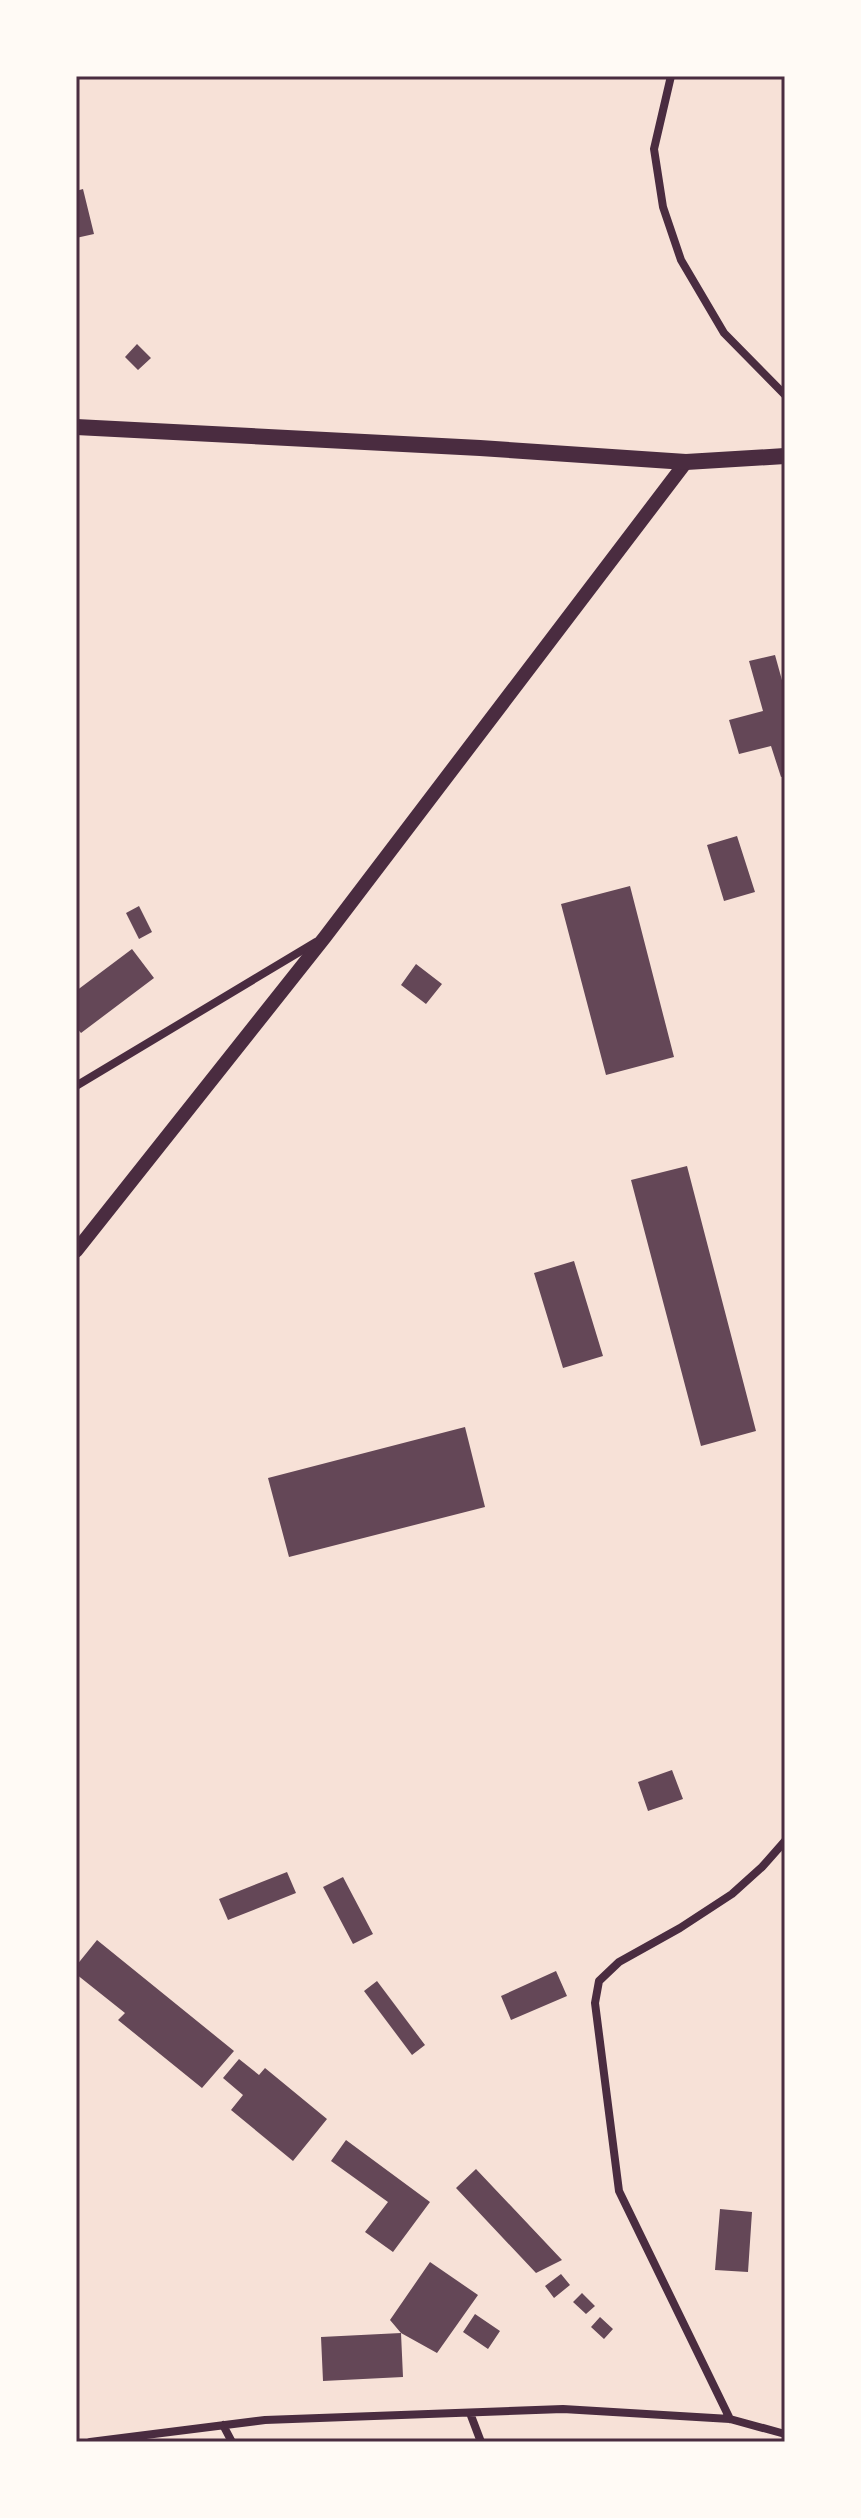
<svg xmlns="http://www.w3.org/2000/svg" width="861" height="2518" font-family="'Fira Sans',sans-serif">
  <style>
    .building { fill: #644757 }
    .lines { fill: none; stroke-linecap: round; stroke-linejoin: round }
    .minor { stroke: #4a2c40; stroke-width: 8 }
    .tertiary { stroke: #4a2c40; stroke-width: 14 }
    .secondary { stroke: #4a2c40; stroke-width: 16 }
    .neatline { fill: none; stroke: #4a2c40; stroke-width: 3 }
  </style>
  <rect width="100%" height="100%" fill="#f7e1d7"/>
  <path class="building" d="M 83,189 L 94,234 L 76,238 L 76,191 Z
    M 137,344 L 151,358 L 138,370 L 125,357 Z
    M 775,655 L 785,691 L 785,776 L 781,777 L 771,746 L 739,754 L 729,720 L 763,711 L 749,661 Z
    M 737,836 L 755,892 L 724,901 L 707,845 Z
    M 630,886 L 674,1057 L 606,1075 L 561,904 Z
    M 139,906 L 152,932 L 139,939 L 126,913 Z
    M 132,949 L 154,978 L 81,1033 L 76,1027 L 76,991 Z
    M 416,964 L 442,984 L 426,1004 L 401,985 Z
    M 687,1166 L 756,1431 L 701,1446 L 631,1180 Z
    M 574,1261 L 603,1356 L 563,1368 L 534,1273 Z
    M 465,1427 L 485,1507 L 289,1557 L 268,1478 Z
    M 672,1770 L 683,1799 L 648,1811 L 638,1782 Z
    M 287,1872 L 296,1893 L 228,1920 L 219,1899 Z
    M 343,1877 L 373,1934 L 353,1944 L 323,1887 Z
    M 97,1940 L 234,2051 L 202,2088 L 118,2020 L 125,2013 L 76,1974 L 76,1966 Z
    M 556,1971 L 567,1996 L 511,2020 L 501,1996 Z
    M 377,1981 L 425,2045 L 412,2055 L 364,1991 Z
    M 239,2059 L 259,2075 L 265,2068 L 327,2119 L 293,2161 L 231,2110 L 243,2095 L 223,2078 Z
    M 346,2140 L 430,2202 L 393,2252 L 365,2232 L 388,2202 L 331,2161 Z
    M 476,2169 L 562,2260 L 536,2273 L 456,2188 Z
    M 720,2209 L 752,2212 L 748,2272 L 715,2270 Z
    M 430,2262 L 478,2295 L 437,2353 L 401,2333 L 390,2320 Z
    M 561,2274 L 570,2285 L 554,2298 L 545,2286 Z
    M 582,2293 L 595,2306 L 586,2314 L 573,2302 Z
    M 475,2314 L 500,2331 L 488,2349 L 463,2332 Z
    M 600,2317 L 613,2329 L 604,2339 L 591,2327 Z
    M 401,2333 L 403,2377 L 323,2381 L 321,2337 Z"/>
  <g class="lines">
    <path class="minor" d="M 671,76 L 654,149 L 663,207 L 681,260 L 724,333 L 785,395
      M 76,1086 L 316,942
      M 470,2413 L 481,2442
      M 730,2419 L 619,2191 L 595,2003 L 599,1981 L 619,1962 L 680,1928 L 732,1894 L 762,1867 L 785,1841
      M 223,2425 L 232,2442
      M 90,2442 L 265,2420 L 563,2409 L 730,2419 L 785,2434"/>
    <path class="tertiary" d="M 76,1251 L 325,937 L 686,462"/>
    <path class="secondary" d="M 76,427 L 480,448 L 686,462 L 785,456"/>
  </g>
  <rect width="861" height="2518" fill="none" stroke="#fffaf5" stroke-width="156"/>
  <rect x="78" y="78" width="705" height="2362" class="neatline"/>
</svg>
